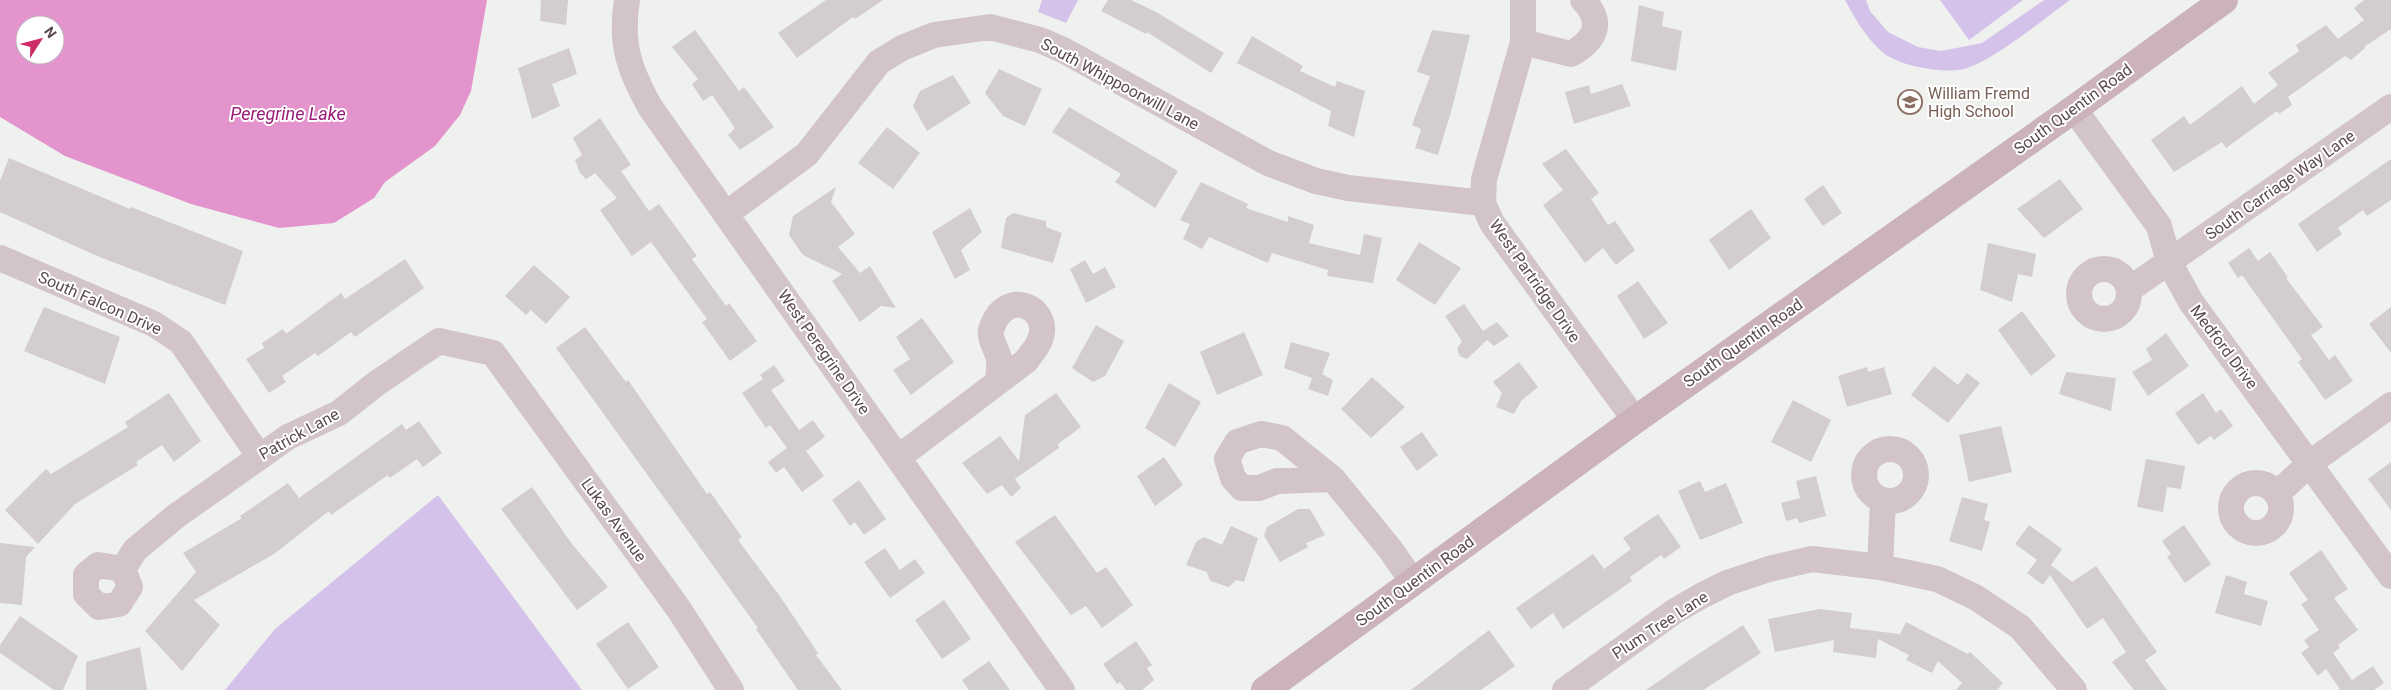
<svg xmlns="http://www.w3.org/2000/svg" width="2391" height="690" font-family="Roboto,sans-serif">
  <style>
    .green { fill: #d5c2ea }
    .water { fill: #e394cd; fill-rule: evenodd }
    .building { fill: #d3cdce }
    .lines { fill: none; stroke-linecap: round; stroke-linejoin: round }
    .minor { stroke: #d2c4ca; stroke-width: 26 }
    .major { stroke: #cbb2bd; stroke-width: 28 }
    .labels { text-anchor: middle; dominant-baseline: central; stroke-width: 4; stroke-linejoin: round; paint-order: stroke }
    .street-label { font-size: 16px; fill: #5b4951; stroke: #fff }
    .education-label { font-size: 16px; fill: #785e54; stroke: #fff; text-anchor: start }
    .water-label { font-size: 18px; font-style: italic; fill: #9b1b77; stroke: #fff }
  </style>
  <rect width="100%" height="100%" fill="#eff1ef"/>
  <path class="green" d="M 1042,0 L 1078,0 L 1066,23 L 1038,12 Z
    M 1845,0 L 1866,0 L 1870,11 L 1888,32 L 1918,47 L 1941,51 L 1982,43 L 2044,0 L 2070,0 C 2045,18 1992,62 1964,69 C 1942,74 1896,66 1880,50 C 1865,36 1854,17 1845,0 Z
    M 1940,0 L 2023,0 L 1969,40 Z
    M 438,495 L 582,690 L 225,690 L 275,629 Z"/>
  <path class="water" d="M 0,0 L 487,0 L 471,91 L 460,115 L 435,146 L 385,182 L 374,198 L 334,223 L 279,228 L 191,204 L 65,156 L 0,117 ZM 25,25 L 55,25 L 55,55 L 25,55 Z"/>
  <path class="building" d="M 541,0 L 568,0 L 566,25 L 540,21 Z
    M 826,0 L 883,0 L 855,19 L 853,17 L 797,58 L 778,33 Z
    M 1108,0 L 1131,0 L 1156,12 L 1224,53 L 1211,73 L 1147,32 L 1146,34 L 1101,11 Z
    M 2364,0 L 2391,0 L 2391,29 L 2364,47 L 2365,48 L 2351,60 L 2345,56 L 2288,97 L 2292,105 L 2279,114 L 2277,111 L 2226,148 L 2222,142 L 2174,172 L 2151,140 L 2184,116 L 2190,125 L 2242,86 L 2254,104 L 2278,85 L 2268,73 L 2299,51 L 2296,45 L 2326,25 L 2338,39 L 2364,20 L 2354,8 Z
    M 1639,5 L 1664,12 L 1662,26 L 1682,31 L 1676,71 L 1631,61 Z
    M 695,30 L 739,91 L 744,87 L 774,127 L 740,150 L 728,135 L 735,128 L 712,95 L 703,101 L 692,84 L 698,79 L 672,47 Z
    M 1432,30 L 1470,35 L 1453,105 L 1438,155 L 1415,148 L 1421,129 L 1412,125 L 1430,76 L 1417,72 Z
    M 1252,36 L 1303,66 L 1300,71 L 1335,87 L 1337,81 L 1365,91 L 1354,137 L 1328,126 L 1331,111 L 1237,63 Z
    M 569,48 L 577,74 L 552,84 L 560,106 L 532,119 L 518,68 Z
    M 999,69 L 1042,89 L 1025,126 L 1003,116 L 985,93 Z
    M 953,75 L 971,103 L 927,131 L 913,106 L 920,91 Z
    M 1622,84 L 1631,106 L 1574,124 L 1565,92 L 1589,85 L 1591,94 Z
    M 1069,107 L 1178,171 L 1155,208 L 1115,182 L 1121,174 L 1052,132 Z
    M 600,118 L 631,165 L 621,171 L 649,211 L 659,204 L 697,256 L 692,259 L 726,306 L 729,303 L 757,341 L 730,361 L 702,322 L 707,319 L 651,242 L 632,256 L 600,210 L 617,198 L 595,173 L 586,179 L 580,173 L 575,160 L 582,155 L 573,138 Z
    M 887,127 L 920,153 L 893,189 L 858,163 Z
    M 1566,149 L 1599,193 L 1591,199 L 1608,225 L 1615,221 L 1635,250 L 1616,265 L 1603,248 L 1585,263 L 1543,205 L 1563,190 L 1542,164 Z
    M 9,158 L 130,209 L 131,207 L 243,251 L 225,305 L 97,256 L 0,212 L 0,181 Z
    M 2391,159 L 2391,200 L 2367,216 L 2363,210 L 2338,228 L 2342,234 L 2317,252 L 2298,224 Z
    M 2060,179 L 2083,209 L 2044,238 L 2017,209 Z
    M 1201,182 L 1248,204 L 1246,208 L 1288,222 L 1288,216 L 1314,225 L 1309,243 L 1360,255 L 1364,234 L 1382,238 L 1373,283 L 1327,276 L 1328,270 L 1272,253 L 1268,263 L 1209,237 L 1202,249 L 1183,239 L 1190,224 L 1180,220 Z
    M 1823,185 L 1842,213 L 1823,226 L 1804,199 Z
    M 836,187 L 831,202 L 855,234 L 838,247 L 860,273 L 870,266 L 896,308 L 881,306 L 860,322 L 832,281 L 842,274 L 803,255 L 789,235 L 793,216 Z
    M 970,208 L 982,232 L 961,250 L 970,270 L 955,279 L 932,232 Z
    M 1751,209 L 1771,238 L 1729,270 L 1709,240 Z
    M 1013,213 L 1046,221 L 1046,227 L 1062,233 L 1053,263 L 1001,248 L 1006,218 Z
    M 1419,242 L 1461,268 L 1435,305 L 1396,280 Z
    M 1988,243 L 2036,254 L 2032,277 L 2018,274 L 2012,302 L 1980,290 Z
    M 2249,248 L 2258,261 L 2270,252 L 2288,277 L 2286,278 L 2323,327 L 2311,335 L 2329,360 L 2335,355 L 2353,381 L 2325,400 L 2298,362 L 2302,359 L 2242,275 L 2238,278 L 2228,263 Z
    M 405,259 L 424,288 L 355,337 L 351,332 L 318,356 L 315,353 L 282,376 L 286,382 L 269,393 L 246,359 L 264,348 L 262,343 L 283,329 L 286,334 L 341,293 L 345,299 Z
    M 1085,260 L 1093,274 L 1105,267 L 1116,287 L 1086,303 L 1070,269 Z
    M 534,265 L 570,297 L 546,324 L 531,310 L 526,315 L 505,296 Z
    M 1638,281 L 1668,323 L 1644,339 L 1617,296 Z
    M 1464,304 L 1483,331 L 1497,322 L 1509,336 L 1494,346 L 1487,340 L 1467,359 L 1460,356 L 1457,349 L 1462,341 L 1445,316 Z
    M 44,307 L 120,337 L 105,384 L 24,351 Z
    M 2391,307 L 2391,353 L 2369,324 Z
    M 2022,311 L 2056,356 L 2031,376 L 1998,330 Z
    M 922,318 L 954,362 L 911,395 L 893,370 L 910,359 L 896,337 Z
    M 1096,325 L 1124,341 L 1105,376 L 1093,382 L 1072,368 Z
    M 585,327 L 626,382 L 628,380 L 707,494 L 710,492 L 742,537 L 738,540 L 779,595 L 818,653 L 816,655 L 842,690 L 798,690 L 756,629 L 758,628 L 556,348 Z
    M 1244,332 L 1263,375 L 1217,395 L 1200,352 Z
    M 2166,333 L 2189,366 L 2148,396 L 2132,372 L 2152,360 L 2146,349 Z
    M 1291,342 L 1330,353 L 1322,374 L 1333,380 L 1328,396 L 1308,389 L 1312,378 L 1284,368 Z
    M 1519,362 L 1538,387 L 1521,401 L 1514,414 L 1496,407 L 1502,393 L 1493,382 Z
    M 774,365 L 785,381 L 771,390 L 799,430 L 813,420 L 825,437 L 806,451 L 824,476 L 802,492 L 784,467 L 776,473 L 768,462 L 787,448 L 770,425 L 766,428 L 742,393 L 763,379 L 760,375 Z
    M 1934,366 L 1958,385 L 1967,373 L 1980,383 L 1948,423 L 1911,395 Z
    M 1867,367 L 1868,372 L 1884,367 L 1892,394 L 1847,407 L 1838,376 Z
    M 2066,372 L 2116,378 L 2111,411 L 2059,394 Z
    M 1372,377 L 1405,407 L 1371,438 L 1341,409 Z
    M 1169,383 L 1201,402 L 1175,447 L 1145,428 Z
    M 169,393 L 201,441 L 174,462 L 162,445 L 136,462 L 138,465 L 75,504 L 38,544 L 5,510 L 46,469 L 51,474 L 128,427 L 125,422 Z
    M 1056,393 L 1081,427 L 1058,444 L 1059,448 L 1015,479 L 1021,488 L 1011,497 L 1002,485 L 987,494 L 962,463 L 1000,436 L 1019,461 L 1025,415 Z
    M 2203,393 L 2216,413 L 2221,409 L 2233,426 L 2214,440 L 2211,436 L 2198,445 L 2175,413 Z
    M 1793,400 L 1831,420 L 1811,462 L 1771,442 Z
    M 419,421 L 442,453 L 423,467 L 417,459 L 390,478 L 388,475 L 331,515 L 329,511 L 274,554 L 194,600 L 220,625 L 182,671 L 145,631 L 196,572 L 183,553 L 242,518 L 240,516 L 288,483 L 299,498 L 402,424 L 406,430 Z
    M 2001,426 L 2012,472 L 1969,482 L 1959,435 Z
    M 1422,432 L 1438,455 L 1417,471 L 1400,447 Z
    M 1164,457 L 1183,485 L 1155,506 L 1137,476 Z
    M 2146,459 L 2185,466 L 2181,489 L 2167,487 L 2163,512 L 2137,507 Z
    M 2391,462 L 2391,510 L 2368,479 Z
    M 1816,476 L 1826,516 L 1799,523 L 1797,518 L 1786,521 L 1781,503 L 1800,498 L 1796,481 Z
    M 859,480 L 886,519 L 864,535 L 855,522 L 850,526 L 832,500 Z
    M 1700,481 L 1705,492 L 1726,483 L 1743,523 L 1700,540 L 1678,491 Z
    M 532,487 L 572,544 L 608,587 L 577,610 L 501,509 Z
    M 1962,497 L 1988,504 L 1984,520 L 1990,522 L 1982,551 L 1949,541 Z
    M 1298,509 L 1310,509 L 1325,535 L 1306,543 L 1308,547 L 1280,562 L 1264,536 L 1267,527 Z
    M 1658,514 L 1681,547 L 1664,559 L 1661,555 L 1630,577 L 1632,581 L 1563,629 L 1553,613 L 1531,629 L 1516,608 L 1593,554 L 1604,569 L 1631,549 L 1623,538 Z
    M 1055,515 L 1097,573 L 1106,567 L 1133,605 L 1102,628 L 1086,606 L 1071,615 L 1015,542 Z
    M 2029,525 L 2062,549 L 2051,565 L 2072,582 L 2096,566 L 2157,652 L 2145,660 L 2167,690 L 2134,690 L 2112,662 L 2126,652 L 2103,618 L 2087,629 L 2050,575 L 2043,585 L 2027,573 L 2037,560 L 2015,544 Z
    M 2184,525 L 2211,564 L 2185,583 L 2167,557 L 2171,554 L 2162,541 Z
    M 1231,526 L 1258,538 L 1244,582 L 1236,580 L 1229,587 L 1210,581 L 1207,572 L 1186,565 L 1196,542 L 1204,537 L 1222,545 Z
    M 0,543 L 35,547 L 26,557 L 22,605 L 0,603 Z
    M 885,548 L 900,570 L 915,559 L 925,573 L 890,598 L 864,562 Z
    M 2321,550 L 2348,589 L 2334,598 L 2358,630 L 2338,645 L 2340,648 L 2333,653 L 2352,680 L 2373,666 L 2384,683 L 2374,690 L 2338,690 L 2340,689 L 2326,669 L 2318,676 L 2301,653 L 2309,647 L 2304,640 L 2319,630 L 2301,604 L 2308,600 L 2289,573 Z
    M 2226,575 L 2247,582 L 2244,594 L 2268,601 L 2261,626 L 2215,613 Z
    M 944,600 L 971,639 L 942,659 L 915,620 Z
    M 1820,609 L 1852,613 L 1850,628 L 1900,634 L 1906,622 L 1968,654 L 1970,652 L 2003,683 L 1997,690 L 1956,690 L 1962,683 L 1938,661 L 1932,673 L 1906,660 L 1909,655 L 1878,639 L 1876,658 L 1833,652 L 1834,640 L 1775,652 L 1768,619 Z
    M 20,616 L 78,656 L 63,690 L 54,690 L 0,653 L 0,645 Z
    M 628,622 L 659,667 L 628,689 L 596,644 Z
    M 1743,625 L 1761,653 L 1703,690 L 1646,690 L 1689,660 Z
    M 1489,630 L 1515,666 L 1481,690 L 1411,690 Z
    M 1136,641 L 1152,665 L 1147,668 L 1154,680 L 1142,690 L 1126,690 L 1120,682 L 1117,684 L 1103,664 Z
    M 140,647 L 147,690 L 86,690 L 86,662 Z
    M 989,661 L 1010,690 L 969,690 L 962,680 Z"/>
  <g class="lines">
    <path class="minor" d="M 627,0 C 620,44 629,69 650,107 L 1062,690
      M 1523,0 L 1523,42 L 1484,179 L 1483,203 L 1492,223 L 1635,420
      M 1523,42 L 1571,54 C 1596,40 1604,22 1583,0
      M 2074,109 L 2159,226 L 2169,262 L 2191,302 L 2391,576
      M 726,214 L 807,154 L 879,62 L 902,48 L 934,35 L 990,27 L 1040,40 L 1063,50 L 1268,163 L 1316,181 L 1348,188 L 1483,203
      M 0,258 L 154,324 L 181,342 L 259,456
      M2079 294a25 25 0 1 1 50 0a25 25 0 1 1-50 0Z
      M 2128,286 L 2137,284 L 2391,107
      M1864 475a26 26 0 1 1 52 0a26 26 0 1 1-52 0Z
      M 899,457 L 1026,361 C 1030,355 1036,349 1039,342 C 1055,309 1005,284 991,330 C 989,338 997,350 999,359 C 1000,366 998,375 998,382
      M 1333,479 L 1277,481 L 1259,488 L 1242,488 L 1233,478 L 1227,459 L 1237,442 L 1261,434 L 1282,438 L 1333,479 L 1390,549 L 1413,582
      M2231 508a25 25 0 1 1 50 0a25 25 0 1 1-50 0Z
      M 2277,494 L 2310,463 L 2391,405
      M 1880,567 L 1883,500
      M 123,569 L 130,587 L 119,604 L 99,607 L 86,594 L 86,575 L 98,565 L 123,569 L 135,550 L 176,516 L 288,437 L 339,413 L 377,383 L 439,341 L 493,353 L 678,608 L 731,690
      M 1565,690 L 1675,611 L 1701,596 L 1727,583 L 1769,569 L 1812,559 L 1880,567 L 1937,579 L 1975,597 L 2020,627 L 2074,690"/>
    <path class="major" d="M 1265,690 L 1635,420 L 2074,109 L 2224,0"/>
  </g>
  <defs>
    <symbol id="school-ring" viewBox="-11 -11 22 22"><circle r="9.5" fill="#fff" stroke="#8d6e63" stroke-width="1.5"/><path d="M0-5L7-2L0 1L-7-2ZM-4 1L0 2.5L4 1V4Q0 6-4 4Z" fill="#8d6e63"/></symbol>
  </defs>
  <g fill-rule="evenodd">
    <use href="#school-ring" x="1896" y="88" width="28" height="28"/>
  </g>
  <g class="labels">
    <g class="street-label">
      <text transform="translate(1120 84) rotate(28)">South Whippoorwill Lane</text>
      <text transform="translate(2073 109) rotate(-36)">South Quentin Road</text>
      <text transform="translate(2280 185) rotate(-35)">South Carriage Way Lane</text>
      <text transform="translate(1535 281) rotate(55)">West Partridge Drive</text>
      <text transform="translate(100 303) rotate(24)">South Falcon Drive</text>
      <text transform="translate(1743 343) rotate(-35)">South Quentin Road</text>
      <text transform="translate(2224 347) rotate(53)">Medford Drive</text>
      <text transform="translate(824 352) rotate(55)">West Peregrine Drive</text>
      <text transform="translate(299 434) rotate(-29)">Patrick Lane</text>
      <text transform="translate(614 520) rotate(54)">Lukas Avenue</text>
      <text transform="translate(1415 581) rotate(-36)">South Quentin Road</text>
      <text transform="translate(1660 625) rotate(-33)">Plum Tree Lane</text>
    </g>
    <g class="education-label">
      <text x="1928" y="93">William Fremd<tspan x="1928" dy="18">High School</tspan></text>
    </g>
    <g class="water-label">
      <text x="288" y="113">Peregrine Lake</text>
    </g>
  </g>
  <g transform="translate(40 40) rotate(54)"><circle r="24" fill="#ffffff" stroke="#bdb6b9"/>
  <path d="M0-4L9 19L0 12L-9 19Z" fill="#ce2c68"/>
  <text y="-8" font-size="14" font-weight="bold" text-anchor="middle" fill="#5b4951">N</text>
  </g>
</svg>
